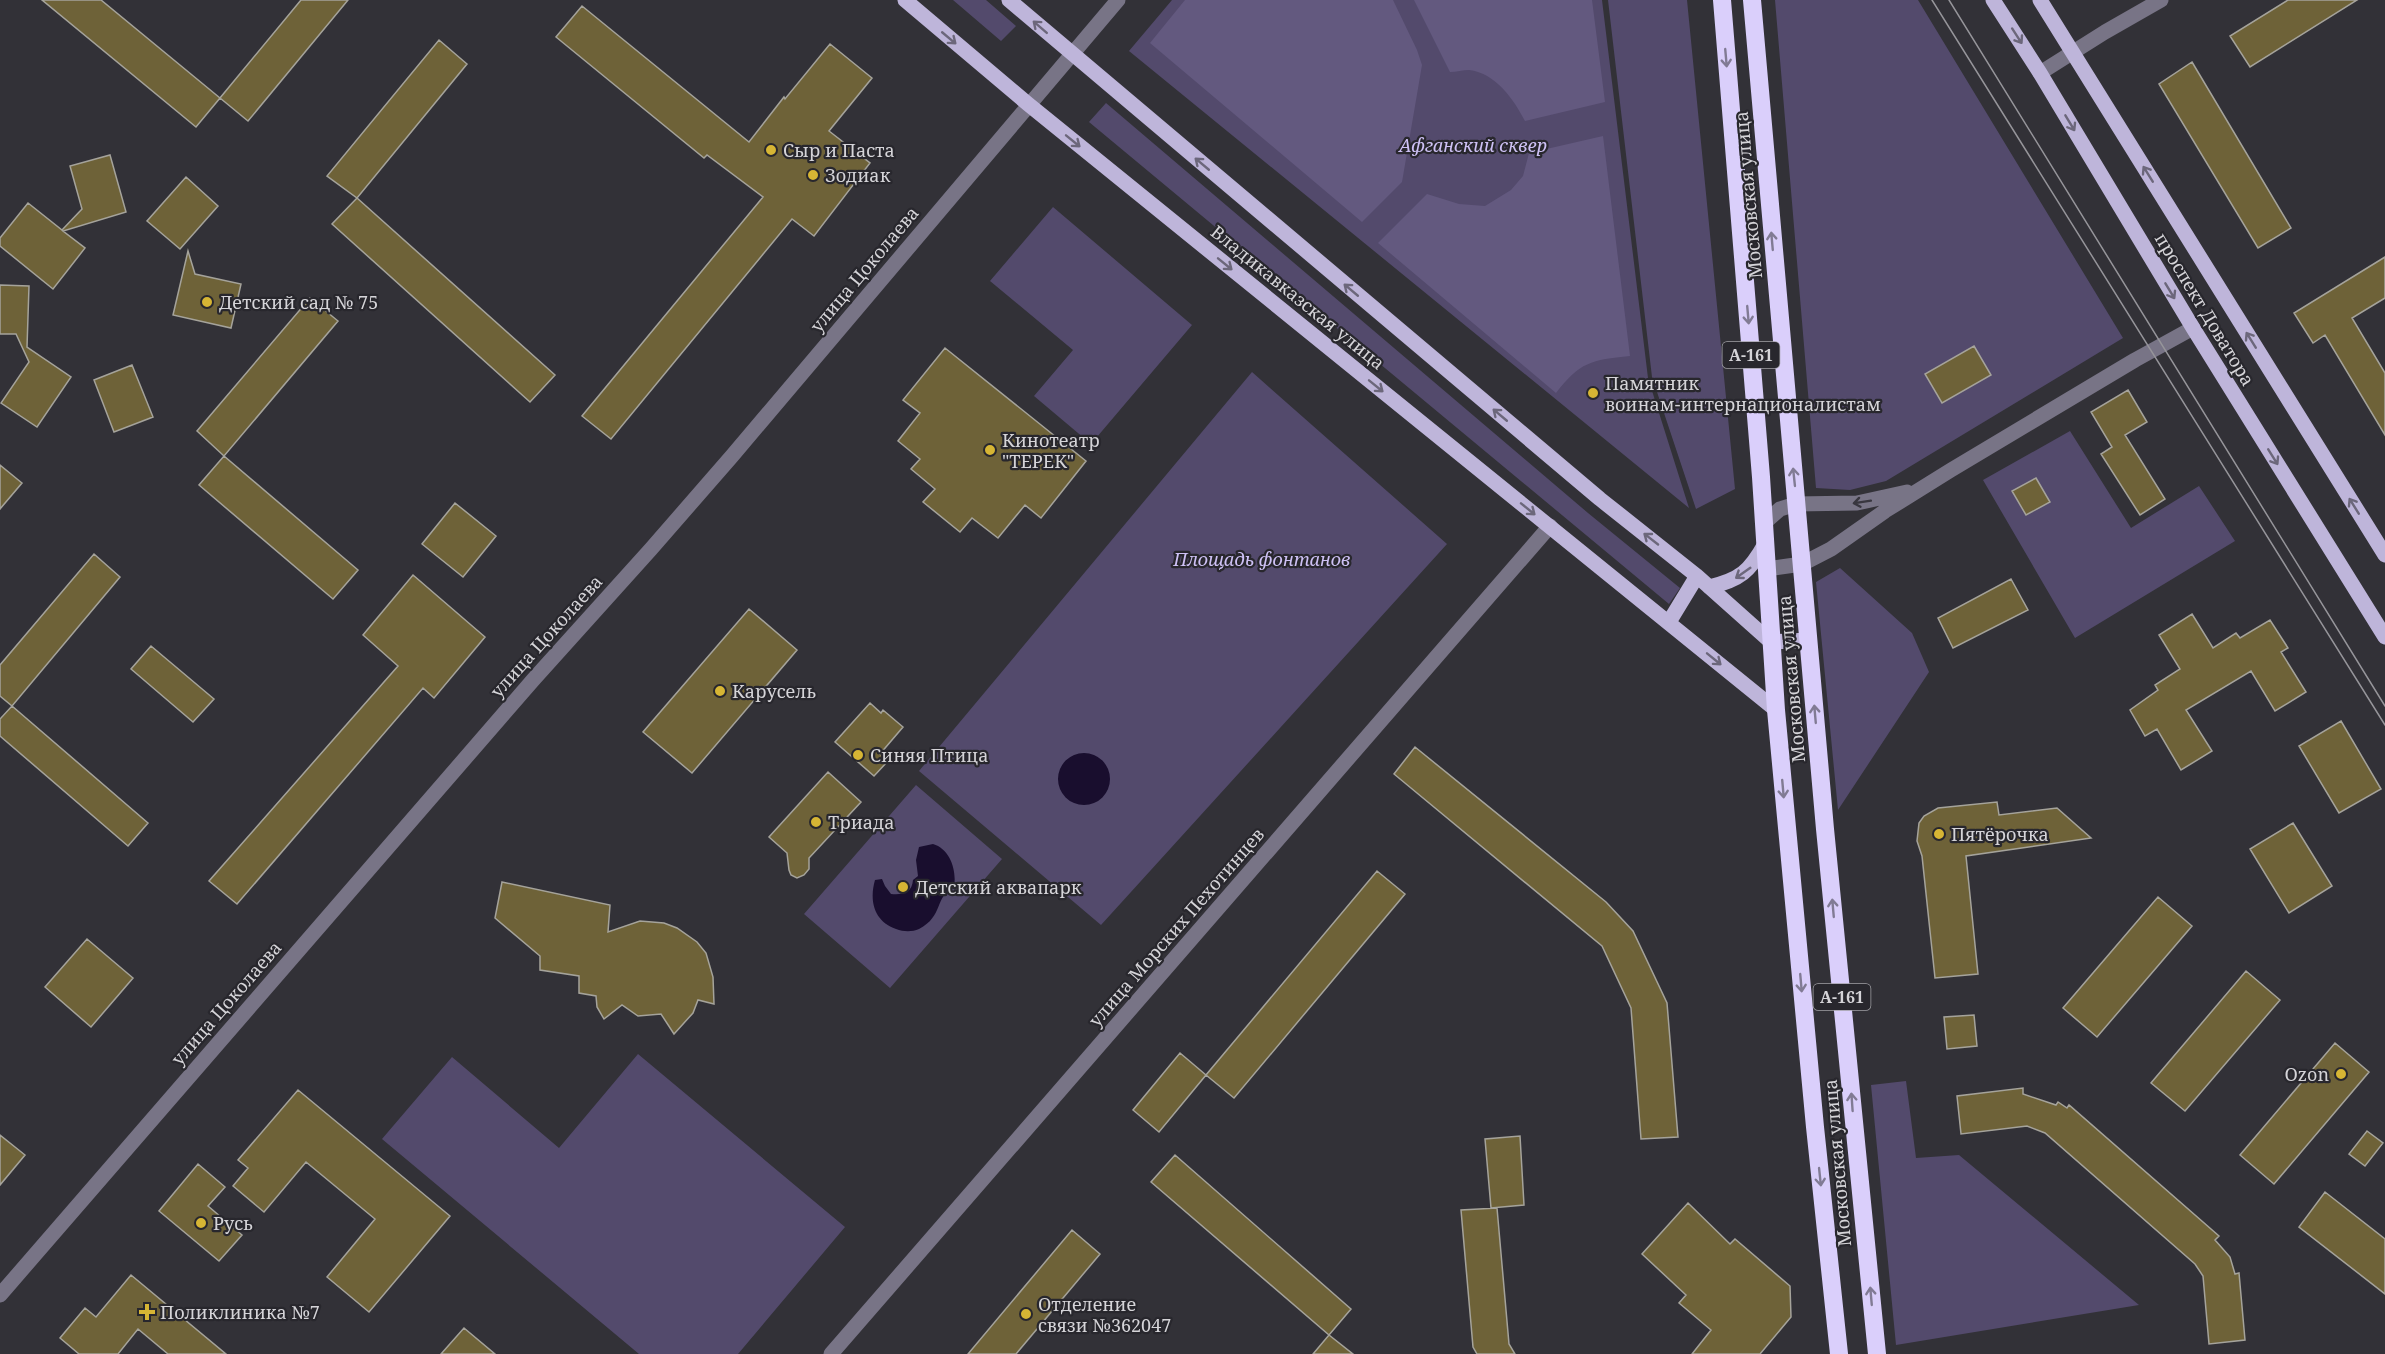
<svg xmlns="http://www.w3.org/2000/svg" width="2385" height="1354" font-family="'Noto Serif',serif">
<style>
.green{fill:#534a6c}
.forest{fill:#63597f}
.water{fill:#190e2e}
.building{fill:#6e6238;stroke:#a5a39b;stroke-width:1.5}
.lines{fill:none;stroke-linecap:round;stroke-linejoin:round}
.minor{stroke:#787486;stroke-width:15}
.major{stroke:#beb5da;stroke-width:15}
.highway{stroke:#dacffb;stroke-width:18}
.tram{stroke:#96959a;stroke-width:1.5}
.oneway{stroke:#6c677b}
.oneway2{stroke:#817b94}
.oneway3{stroke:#38363f}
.poi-dot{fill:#d6b534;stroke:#28272d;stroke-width:2}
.labels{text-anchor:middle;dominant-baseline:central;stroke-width:4.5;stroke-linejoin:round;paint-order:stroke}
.shield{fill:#28272d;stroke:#a1a0a5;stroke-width:1.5}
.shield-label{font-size:16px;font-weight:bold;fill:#d5d4d8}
.park-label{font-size:18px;font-style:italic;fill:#cec1f5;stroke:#28272d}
.poi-label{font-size:18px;fill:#d5d4d8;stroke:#28272d;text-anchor:start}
.street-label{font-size:18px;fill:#d5d4d8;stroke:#28272d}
</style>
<rect width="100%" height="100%" fill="#323137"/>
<!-- green -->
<path class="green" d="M953,0H986L1016,26L1001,41Z
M1172,0H1602L1648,378L1689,508L1129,51Z
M1608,0H1687L1735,489L1696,509L1652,377Z
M1775,0H1918L2123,338L1886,481L1850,490L1816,488Z
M1106,103L1588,513L1680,588L1669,604L1089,122Z
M1053,207L1192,325L1091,444L1034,396L1073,350L990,281Z
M1252,372L1447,544L1101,925L919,771Z
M2070,431L2131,528L2199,486L2235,541L2075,638L1983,480Z
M1840,568L1912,633L1929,672L1838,810L1816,582Z
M916,785L1002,859L890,988L804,914Z
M638,1054L845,1227L738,1354H639L382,1139L452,1057L559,1148Z
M1906,1081L1916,1158L1959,1155L2139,1305L1896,1345L1871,1085Z"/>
<!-- forest -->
<path class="forest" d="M1185,0H1393L1417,50L1422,65L1402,182L1362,222L1150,43Z
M1414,0H1592L1605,102L1525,121C1514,100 1496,73 1469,70C1463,70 1456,72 1450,72Z
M1603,136L1630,356C1591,360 1580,362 1556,393L1378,243L1427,194L1459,204L1485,206L1511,190L1523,176L1529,153Z"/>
<!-- water -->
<path class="water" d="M1058 779a26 26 0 1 1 52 0a26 26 0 1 1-52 0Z
M933,844C950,849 957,870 954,887C934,897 944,916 919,929C912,932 904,932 896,929C874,921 869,901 875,880L882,879L885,886L891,894C903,895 912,893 913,880L918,876L916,860L919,847Z"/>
<!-- building -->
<path class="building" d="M42,0H101L220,98L196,127Z
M301,0H348L248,121L220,98Z
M2288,0H2357L2250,67L2230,36Z
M582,6L749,142L784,97L785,99L830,44L872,78L829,131L870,163L814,236L792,219L611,439L582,416L763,197L707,155L704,158L556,37Z
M439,40L467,64L357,198L327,176Z
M2192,62L2291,228L2258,248L2159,84Z
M110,155L126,212L63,231L85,248L53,289L0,246V238L28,203L62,230L82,209L70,166Z
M186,177L218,206L180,249L147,221Z
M357,198L555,375L530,402L332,224Z
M188,251L195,274L241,284L231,328L173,315Z
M2385,257V298L2352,318L2385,373V435L2325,335L2313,343L2294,313Z
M0,285L29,286L27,347L71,377L37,427L1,403L29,362L16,334H0Z
M310,298L338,321L224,456L197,431Z
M1974,346L1991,375L1942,403L1925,374Z
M945,348L1086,461L1041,518L1025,505L998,538L972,518L960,532L923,502L935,489L911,469L920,459L898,441L920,413L903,400Z
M132,365L153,417L114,432L94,380Z
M2128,390L2147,422L2125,435L2165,499L2140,515L2101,454L2112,447L2091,412Z
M224,456L358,570L333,599L199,485Z
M0,465L22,483L0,509Z
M2036,478L2050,502L2026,515L2012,491Z
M455,503L496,536L463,577L422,544Z
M94,554L120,577L12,706L0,696V665Z
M413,575L485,637L434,698L423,688L237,904L209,881L398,666L363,635Z
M2011,579L2028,610L1953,648L1938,618Z
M749,609L797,650L692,773L643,732Z
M2192,614L2213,648L2236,633L2240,638L2270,620L2288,648L2281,652L2306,692L2275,711L2251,671L2186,710L2212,751L2181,770L2157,729L2145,736L2130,710L2158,690L2155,685L2180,669L2159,635Z
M151,646L214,699L193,722L131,669Z
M870,703L881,713L883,710L903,727L880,754L888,761L874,776L835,742Z
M12,706L148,823L128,846L0,736V719Z
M2341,721L2381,789L2339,813L2299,746Z
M1415,747L1606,902L1633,931L1667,1003L1678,1137L1641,1139L1631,1008L1602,946L1394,774Z
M828,772L861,802L809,858V869L804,875L797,878L791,875L789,870L787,853L769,837Z
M1997,802L1999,815L2057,808L2091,838L1966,856L1978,974L1935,978L1922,856L1917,841L1919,823L1924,816L1938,808Z
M2293,823L2332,886L2289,913L2250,849Z
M1377,871L1405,894L1234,1098L1206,1075Z
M502,882L610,905L608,932L640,921L664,923L677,928L697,942L706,953L713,977L714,1004L698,1000L693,1013L674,1034L661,1014L638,1016L622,1005L604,1019L597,1007L596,996L579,993V976L540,970V956L495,918Z
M2158,897L2192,926L2097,1037L2063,1008Z
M87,939L133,978L91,1027L45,987Z
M2246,971L2280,1000L2185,1111L2151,1083Z
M1974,1015L1977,1046L1947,1049L1944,1017Z
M2335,1043L2369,1072L2274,1184L2240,1155Z
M1180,1053L1206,1075L1159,1132L1133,1110Z
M2023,1088V1094L2056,1105L2058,1102L2067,1108L2069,1105L2219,1236L2215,1240L2230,1257L2235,1274L2239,1273L2245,1340L2209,1344L2203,1276L2195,1264L2045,1133L2027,1126L1961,1134L1957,1096Z
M298,1090L450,1216L369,1312L327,1277L375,1219L306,1162L264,1212L233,1186L248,1168L238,1160Z
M2367,1131L2383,1143L2365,1166L2349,1154Z
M0,1135L25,1155L0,1185Z
M1520,1136L1524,1205L1491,1208L1485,1139Z
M1175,1155L1351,1309L1329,1335L1151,1182Z
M198,1164L225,1187L208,1206L242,1235L219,1261L159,1211Z
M2325,1192L2385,1239V1294L2299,1227Z
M1688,1203L1730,1244L1735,1239L1790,1286L1791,1317L1760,1354H1692L1711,1330L1679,1303L1686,1295L1642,1254Z
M1497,1208L1509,1344L1515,1354H1477L1473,1347L1461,1210Z
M1072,1230L1100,1254L1016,1354H968Z
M131,1275L226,1354H168L138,1329L118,1354H79L60,1338L85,1308L96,1317Z
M464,1328L495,1354H441Z
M1329,1335L1353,1354H1313Z"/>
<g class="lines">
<!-- minor -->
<path class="minor" d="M2040,73L2105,32L2161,0
M1764,523L1780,509L1796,504L1857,503L1907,492
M1766,569L1802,564L1831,549L1885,511L1951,470L2135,360L2193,328
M0,1295L533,680L651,549L732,456L1118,0
M831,1354L1550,526"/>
<!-- major -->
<path class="major" d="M905,0L1028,104L1776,710
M1009,0L1600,499L1697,576L1771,642L1809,640
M1993,0L2040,73L2193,328L2385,637
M2040,0L2385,555
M1709,587C1740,580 1750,571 1765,544
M1669,622L1697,576"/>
<!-- highway -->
<path class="highway" d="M1722,0L1761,477L1776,710L1815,1127L1839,1354
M1752,0L1825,829L1877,1354"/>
<!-- tram -->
<path class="tram" d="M1932,0L2385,725
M1949,0L2385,706"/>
</g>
<!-- one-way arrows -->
<defs><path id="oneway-shaft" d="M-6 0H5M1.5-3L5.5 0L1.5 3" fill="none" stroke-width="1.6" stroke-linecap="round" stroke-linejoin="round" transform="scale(1.5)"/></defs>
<g class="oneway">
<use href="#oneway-shaft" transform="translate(1040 27) rotate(-139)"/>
<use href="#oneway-shaft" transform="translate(2017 36) rotate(57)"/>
<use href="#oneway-shaft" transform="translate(949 38) rotate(40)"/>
<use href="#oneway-shaft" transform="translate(2070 123) rotate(59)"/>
<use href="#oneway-shaft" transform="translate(1073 141) rotate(39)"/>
<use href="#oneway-shaft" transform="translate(1202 164) rotate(-140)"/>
<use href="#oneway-shaft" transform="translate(2148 174) rotate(-122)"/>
<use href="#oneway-shaft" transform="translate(1225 264) rotate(39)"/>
<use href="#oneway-shaft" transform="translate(1351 290) rotate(-140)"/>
<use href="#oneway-shaft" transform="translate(2170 291) rotate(59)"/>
<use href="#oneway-shaft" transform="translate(2251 340) rotate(-122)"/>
<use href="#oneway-shaft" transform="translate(1376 386) rotate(39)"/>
<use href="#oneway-shaft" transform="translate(1500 415) rotate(-140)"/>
<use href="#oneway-shaft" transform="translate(2273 457) rotate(58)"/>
<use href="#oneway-shaft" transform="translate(2354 506) rotate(-122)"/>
<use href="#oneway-shaft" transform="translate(1528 509) rotate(39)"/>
<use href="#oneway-shaft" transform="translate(1651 539) rotate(-142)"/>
<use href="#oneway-shaft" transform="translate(1743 573) rotate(145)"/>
<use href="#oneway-shaft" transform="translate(1714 659) rotate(39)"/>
</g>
<g class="oneway2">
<use href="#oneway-shaft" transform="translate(1726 58) rotate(85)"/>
<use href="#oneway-shaft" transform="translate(1772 241) rotate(-95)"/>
<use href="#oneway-shaft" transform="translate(1748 315) rotate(85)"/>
<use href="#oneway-shaft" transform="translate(1794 477) rotate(-96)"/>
<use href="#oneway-shaft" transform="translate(1815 714) rotate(-95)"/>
<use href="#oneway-shaft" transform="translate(1783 789) rotate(85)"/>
<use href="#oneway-shaft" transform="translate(1833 908) rotate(-95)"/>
<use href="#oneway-shaft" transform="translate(1801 983) rotate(85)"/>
<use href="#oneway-shaft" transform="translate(1852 1102) rotate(-94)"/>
<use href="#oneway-shaft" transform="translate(1820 1177) rotate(84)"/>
<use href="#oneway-shaft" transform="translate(1871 1296) rotate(-95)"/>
</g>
<use class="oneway3" href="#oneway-shaft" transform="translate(1862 502) rotate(171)"/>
<!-- markers -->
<g class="poi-dot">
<circle cx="771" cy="150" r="6"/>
<circle cx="813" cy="175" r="6"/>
<circle cx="207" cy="302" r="6"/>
<circle cx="1593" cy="393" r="6"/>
<circle cx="990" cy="450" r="6"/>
<circle cx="720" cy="691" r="6"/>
<circle cx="858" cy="755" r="6"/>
<circle cx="816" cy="822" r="6"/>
<circle cx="1939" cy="834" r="6"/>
<circle cx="903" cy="887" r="6"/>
<circle cx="2341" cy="1074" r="6"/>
<circle cx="201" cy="1223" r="6"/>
<path d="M144 1303h6v6h6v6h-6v6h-6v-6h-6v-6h6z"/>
<circle cx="1026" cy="1314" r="6"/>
</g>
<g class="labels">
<!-- shield labels -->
<g class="shield">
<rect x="1722.5" y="342" width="57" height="26" rx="4.5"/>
<rect x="1813.5" y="984" width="57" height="26" rx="4.5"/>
</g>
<g class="shield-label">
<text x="1751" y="355">А-161</text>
<text x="1842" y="997">А-161</text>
</g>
<!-- park labels -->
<g class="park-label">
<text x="1473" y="145">Афганский сквер</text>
<text x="1262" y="559">Площадь фонтанов</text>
</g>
<!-- poi labels -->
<g class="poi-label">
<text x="783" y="150">Сыр и Паста</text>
<text x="825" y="175">Зодиак</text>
<text x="219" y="302">Детский сад № 75</text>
<text x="1605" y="383">Памятник<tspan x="1605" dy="21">воинам-интернационалистам</tspan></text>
<text x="1002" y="440">Кинотеатр<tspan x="1002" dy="21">"ТЕРЕК"</tspan></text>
<text x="732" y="691">Карусель</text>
<text x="870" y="755">Синяя Птица</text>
<text x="828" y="822">Триада</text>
<text x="1951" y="834">Пятёрочка</text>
<text x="915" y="887">Детский аквапарк</text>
<text x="2329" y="1074" text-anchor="end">Ozon</text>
<text x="213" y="1223">Русь</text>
<text x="1038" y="1304">Отделение<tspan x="1038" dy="21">связи №362047</tspan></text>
<text x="160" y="1312">Поликлиника №7</text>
</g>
<!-- street labels -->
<g class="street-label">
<text transform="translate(1748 195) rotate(-95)">Московская улица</text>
<text transform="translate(864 269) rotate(-50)">улица Цоколаева</text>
<text transform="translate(1298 297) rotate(39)">Владикавказская улица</text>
<text transform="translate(2205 309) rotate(59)">проспект Доватора</text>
<text transform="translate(546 636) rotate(-48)">улица Цоколаева</text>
<text transform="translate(1791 679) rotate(-95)">Московская улица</text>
<text transform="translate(1176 927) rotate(-49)">улица Морских Пехотинцев</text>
<text transform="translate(226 1003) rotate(-49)">улица Цоколаева</text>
<text transform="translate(1837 1163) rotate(-95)">Московская улица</text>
</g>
</g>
</svg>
